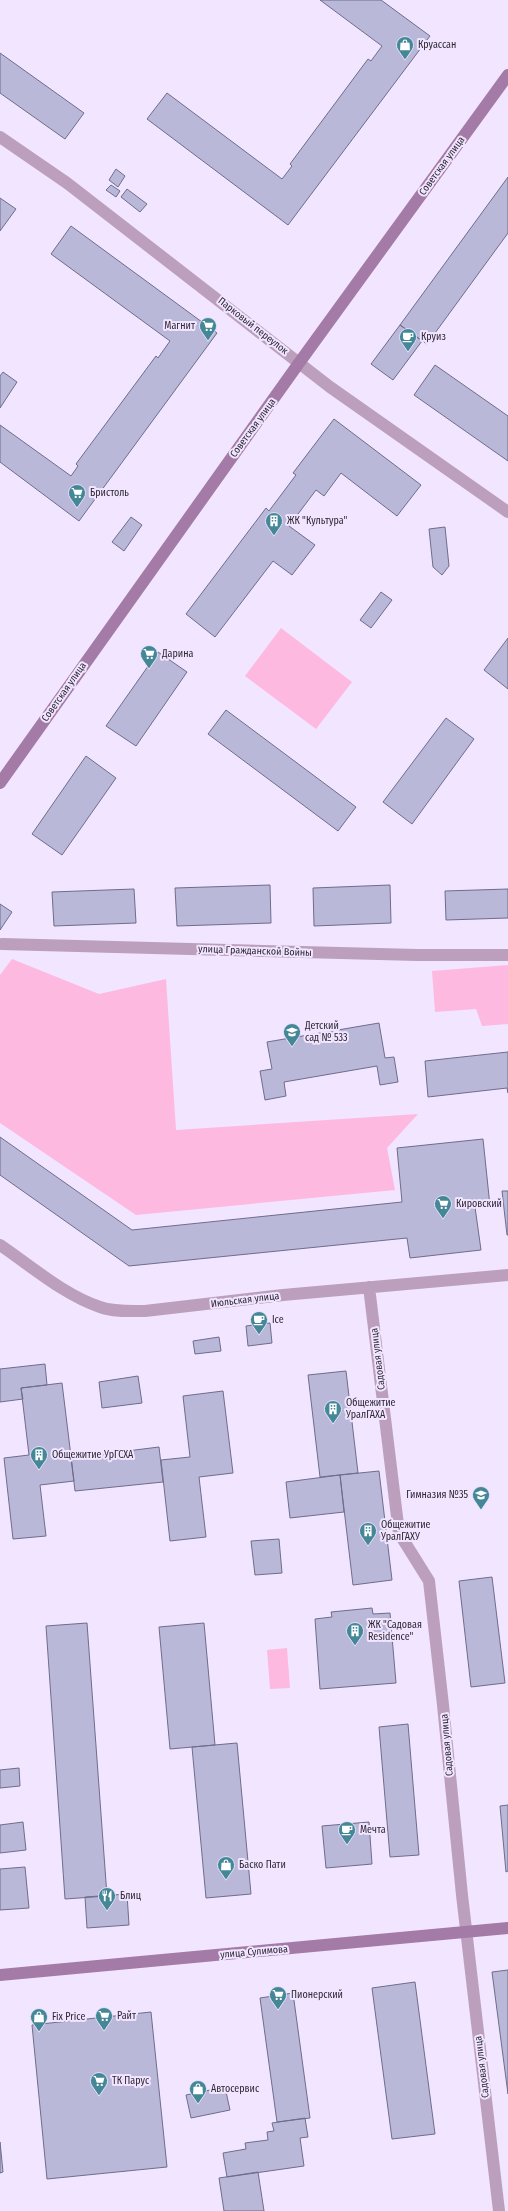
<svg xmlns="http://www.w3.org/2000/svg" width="508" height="2211" font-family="'Fira Sans Condensed',sans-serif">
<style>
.green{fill:#feb9e1}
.building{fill:#bab8d9;stroke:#6f6d8b}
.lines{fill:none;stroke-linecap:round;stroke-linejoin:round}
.street{stroke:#bc9fbd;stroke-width:12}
.secondary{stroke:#a47aa6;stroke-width:12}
.labels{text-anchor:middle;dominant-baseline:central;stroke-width:4;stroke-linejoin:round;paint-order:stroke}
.poi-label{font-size:10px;fill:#2d2733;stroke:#f1e5ff;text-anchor:start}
.street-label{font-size:10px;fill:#2d2733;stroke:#f1e5ff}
</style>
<rect width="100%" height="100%" fill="#f1e5ff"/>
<!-- green -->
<path class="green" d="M281,628L352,682L316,729L245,676Z
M12,959L99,994L166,979L176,1130L418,1114L387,1148L395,1190L136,1215L0,1123V975Z
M508,965V1024L482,1026L476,1009L435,1012L432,971Z
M287,1648L290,1688L270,1689L267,1650Z"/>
<!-- building -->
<path class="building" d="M320,0H381L430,36L288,225L147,119L167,93L282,179L292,166L290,164L368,59L371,61L382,46Z
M0,53L84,113L65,139L0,93Z
M116,169L125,176L118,187L109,180Z
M508,177V233L427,344L400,325Z
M111,185L120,191L116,197L106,190Z
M127,189L147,204L140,212L121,197Z
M0,198L16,209L0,231Z
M71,226L217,333L79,521L0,462V425L71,476L78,466L76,464L156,356L158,358L170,341L51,254Z
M400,325L422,341L393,380L371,364Z
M435,365L508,416V461L414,395Z
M3,372L17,382L0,408V376Z
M334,419L421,485L397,516L341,473L324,496L316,490L289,526L315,545L292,575L273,561L215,637L186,614L266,508L269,511L296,475L293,473Z
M131,517L142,525L124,551L112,542Z
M445,527L449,566L442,575L433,567L429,529Z
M381,592L392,600L371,628L360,620Z
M508,638V689L484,670Z
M158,652L187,672L136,746L106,726Z
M226,710L356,807L338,831L208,734Z
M446,718L474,739L412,824L383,802Z
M86,756L116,778L62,855L32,834Z
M270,885L271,923L177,926L175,888Z
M390,885L391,923L314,926L313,888Z
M134,889L136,923L54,926L52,892Z
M508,889V918L446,920L445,891Z
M0,904L12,912L0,930Z
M379,1023L385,1058L394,1057L398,1082L380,1085L377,1066L284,1082L286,1096L265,1100L260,1071L272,1069L267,1042Z
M508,1052V1093L507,1088L428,1097L425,1061Z
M0,1137L132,1230L402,1202L397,1148L483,1139L490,1206L475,1207L481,1250L410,1258L407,1238L129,1266L0,1175Z
M502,1191H508V1235H507Z
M270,1323L272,1343L248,1346L246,1326Z
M219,1337L221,1351L195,1354L193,1341Z
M45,1364L47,1385L21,1388L23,1399L0,1402V1369Z
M346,1371L358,1473L320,1477L308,1375Z
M138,1376L142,1403L102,1408L99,1382Z
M62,1383L74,1481L40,1485L46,1536L13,1539L4,1458L29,1455L21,1388Z
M223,1391L233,1473L199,1477L206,1537L170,1541L161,1460L190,1457L183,1396Z
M159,1447L163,1482L75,1491L71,1458Z
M379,1471L392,1580L353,1585L340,1475Z
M340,1475L344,1512L290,1518L286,1482Z
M279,1539L282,1573L255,1575L251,1541Z
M492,1577L505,1683L471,1687L459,1581Z
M372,1608L373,1614L390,1613L396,1683L320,1689L315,1619L332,1617L331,1612Z
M87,1623L107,1896L65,1899L46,1626Z
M204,1623L215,1745L170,1749L159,1627Z
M408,1724L419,1855L390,1857L379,1727Z
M237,1743L251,1894L206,1898L192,1747Z
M19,1768L20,1786L0,1788V1770Z
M508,1805V1871L506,1872L500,1806Z
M23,1822L26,1850L0,1853V1825Z
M369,1822L372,1864L326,1868L322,1826Z
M25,1867L29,1908L0,1910V1869Z
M127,1894L129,1925L87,1928L85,1897Z
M508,1970V2094L492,1972Z
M415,1982L435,2134L392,2139L372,1988Z
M293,1993L310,2118L277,2122L260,1998Z
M151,2012L167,2167L47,2179L32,2025Z
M225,2087L230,2110L191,2118L186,2095Z
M305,2118L308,2137L300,2138L304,2166L227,2177L223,2153L246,2149L245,2143L268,2140L267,2132L274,2131L272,2123Z
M0,2142L3,2172L0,2173Z
M258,2172L264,2211H224L219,2178Z"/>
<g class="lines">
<!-- street -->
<path class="street" d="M0,137L67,183L330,387L508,512
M2,944L417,955H508
M0,1245C31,1266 64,1295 100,1307C114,1312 130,1311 145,1311L283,1295L508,1275
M369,1287L399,1533L429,1581L443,1705L462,1895L499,2211"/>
<!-- secondary -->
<path class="secondary" d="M0,783L299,363L508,75
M0,1975L508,1928"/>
</g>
<!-- icons -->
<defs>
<symbol id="shop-pin" viewBox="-11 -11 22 30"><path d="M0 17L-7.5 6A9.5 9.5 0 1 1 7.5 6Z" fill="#448796" stroke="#f1e5ff"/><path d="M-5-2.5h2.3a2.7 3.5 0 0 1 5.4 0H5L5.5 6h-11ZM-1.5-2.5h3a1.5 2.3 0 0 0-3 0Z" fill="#fff"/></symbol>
<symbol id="supermarket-pin" viewBox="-11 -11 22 30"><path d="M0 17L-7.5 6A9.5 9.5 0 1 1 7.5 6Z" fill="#448796" stroke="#f1e5ff"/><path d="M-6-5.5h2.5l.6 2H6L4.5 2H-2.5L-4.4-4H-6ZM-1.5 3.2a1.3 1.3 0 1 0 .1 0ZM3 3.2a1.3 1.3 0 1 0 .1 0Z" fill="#fff"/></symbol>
<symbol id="cafe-pin" viewBox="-11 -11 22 30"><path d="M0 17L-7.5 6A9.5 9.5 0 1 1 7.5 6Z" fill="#448796" stroke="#f1e5ff"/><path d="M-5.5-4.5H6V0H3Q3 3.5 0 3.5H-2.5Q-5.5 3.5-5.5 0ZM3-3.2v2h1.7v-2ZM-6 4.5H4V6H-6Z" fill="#fff"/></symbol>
<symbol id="building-pin" viewBox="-11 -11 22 30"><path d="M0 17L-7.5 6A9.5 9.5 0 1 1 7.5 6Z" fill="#448796" stroke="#f1e5ff"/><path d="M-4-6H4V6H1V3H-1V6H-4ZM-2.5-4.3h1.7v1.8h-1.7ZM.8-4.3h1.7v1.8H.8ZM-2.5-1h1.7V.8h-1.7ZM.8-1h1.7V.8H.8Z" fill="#fff"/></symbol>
<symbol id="school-pin" viewBox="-11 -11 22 30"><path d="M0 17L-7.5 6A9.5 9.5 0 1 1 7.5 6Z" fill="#448796" stroke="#f1e5ff"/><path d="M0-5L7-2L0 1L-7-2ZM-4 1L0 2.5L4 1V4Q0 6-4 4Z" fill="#fff"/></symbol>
<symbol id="restaurant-pin" viewBox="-11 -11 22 30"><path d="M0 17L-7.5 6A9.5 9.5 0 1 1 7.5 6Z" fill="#448796" stroke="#f1e5ff"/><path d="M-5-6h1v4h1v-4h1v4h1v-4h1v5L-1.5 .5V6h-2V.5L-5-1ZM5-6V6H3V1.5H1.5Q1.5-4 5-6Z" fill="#fff"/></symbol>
</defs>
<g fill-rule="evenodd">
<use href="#shop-pin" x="395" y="35" width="20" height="27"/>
<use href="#supermarket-pin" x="198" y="316" width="20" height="27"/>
<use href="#cafe-pin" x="398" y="327" width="20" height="27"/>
<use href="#supermarket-pin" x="67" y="483" width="20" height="27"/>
<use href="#building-pin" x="264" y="511" width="20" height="27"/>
<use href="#supermarket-pin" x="139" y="644" width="20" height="27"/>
<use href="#school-pin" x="282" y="1022" width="20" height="27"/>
<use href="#supermarket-pin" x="433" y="1194" width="20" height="27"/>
<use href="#cafe-pin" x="249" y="1310" width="20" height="27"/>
<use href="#building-pin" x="323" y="1399" width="20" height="27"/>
<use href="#building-pin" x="29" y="1445" width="20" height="27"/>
<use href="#school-pin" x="471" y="1485" width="20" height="27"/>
<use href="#building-pin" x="358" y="1521" width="20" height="27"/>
<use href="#building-pin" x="345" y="1621" width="20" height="27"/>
<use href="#cafe-pin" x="337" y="1820" width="20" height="27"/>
<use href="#shop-pin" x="216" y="1855" width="20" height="27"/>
<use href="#restaurant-pin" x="97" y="1886" width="20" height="27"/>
<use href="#supermarket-pin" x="268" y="1985" width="20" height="27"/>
<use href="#supermarket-pin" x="94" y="2006" width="20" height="27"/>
<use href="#shop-pin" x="29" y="2007" width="20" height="27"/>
<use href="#supermarket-pin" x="89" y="2071" width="20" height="27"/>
<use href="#shop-pin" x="188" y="2079" width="20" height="27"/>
</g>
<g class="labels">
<!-- poi labels -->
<g class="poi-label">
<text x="418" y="45">Круассан</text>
<text x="195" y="326" text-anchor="end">Магнит</text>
<text x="421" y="337">Круиз</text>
<text x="90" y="493">Бристоль</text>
<text x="287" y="521">ЖК "Культура"</text>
<text x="162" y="654">Дарина</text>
<text x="305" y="1026">Детский<tspan x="305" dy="12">сад № 533</tspan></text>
<text x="456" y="1204">Кировский</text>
<text x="272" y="1320">Ice</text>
<text x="346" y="1403">Общежитие<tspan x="346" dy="12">УралГАХА</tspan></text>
<text x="52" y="1455">Общежитие УрГСХА</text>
<text x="468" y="1495" text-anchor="end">Гимназия №35</text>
<text x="381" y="1525">Общежитие<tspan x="381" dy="12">УралГАХУ</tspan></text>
<text x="368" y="1625">ЖК "Садовая<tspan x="368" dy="12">Residence"</tspan></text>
<text x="360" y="1830">Мечта</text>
<text x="239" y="1865">Баско Пати</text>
<text x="120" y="1896">Блиц</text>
<text x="291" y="1995">Пионерский</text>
<text x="117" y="2016">Райт</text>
<text x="52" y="2017">Fix Price</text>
<text x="112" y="2081">ТК Парус</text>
<text x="211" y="2089">Автосервис</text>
</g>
<!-- street labels -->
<g class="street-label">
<text transform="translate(442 166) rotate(-54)">Советская улица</text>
<text transform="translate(253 326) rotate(38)">Парковый переулок</text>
<text transform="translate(253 428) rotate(-54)">Советская улица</text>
<text transform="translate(64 692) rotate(-55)">Советская улица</text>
<text transform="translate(255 951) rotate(2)">улица Гражданской Войны</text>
<text transform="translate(245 1300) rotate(-7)">Июльская улица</text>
<text transform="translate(378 1359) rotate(-97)">Садовая улица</text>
<text transform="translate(447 1745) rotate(-95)">Садовая улица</text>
<text transform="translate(254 1952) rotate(-5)">улица Сулимова</text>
<text transform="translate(482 2067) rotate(-97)">Садовая улица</text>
</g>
</g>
</svg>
